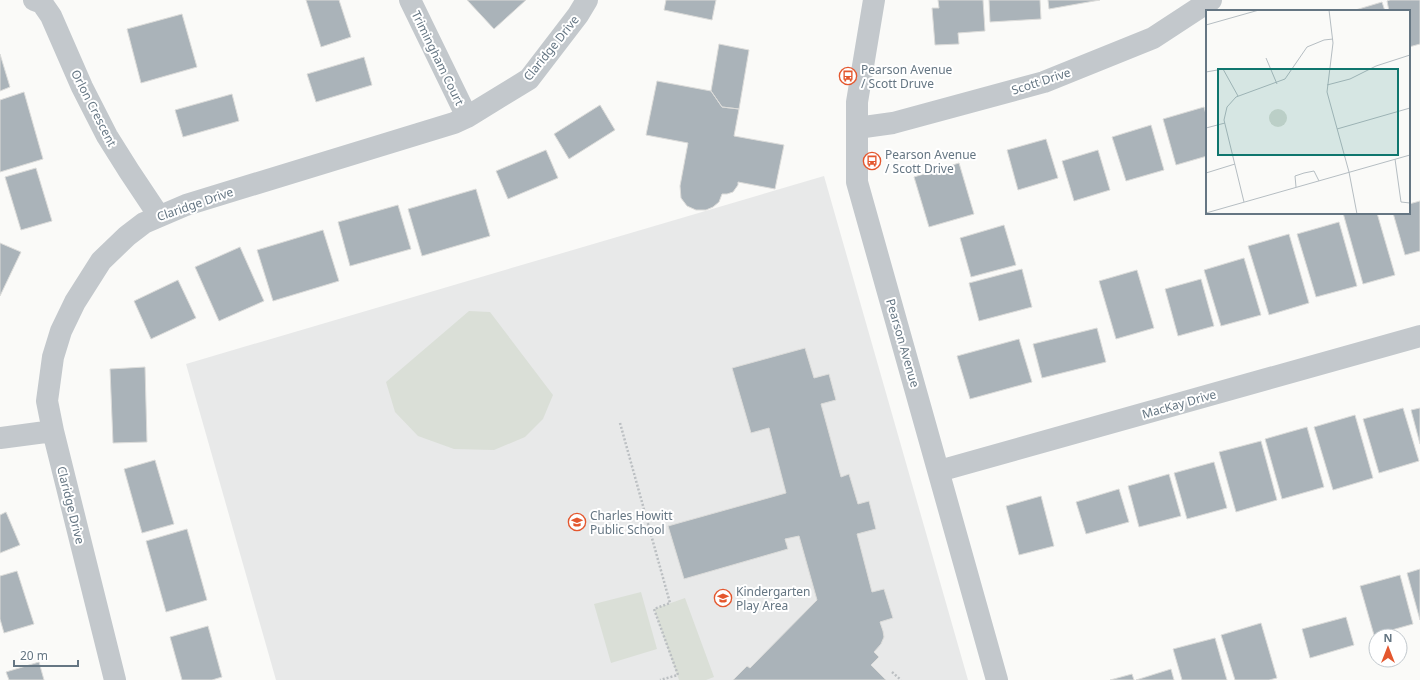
<svg xmlns="http://www.w3.org/2000/svg" width="1420" height="680" font-family="'Noto Sans',sans-serif">
<style>
.built{fill:#e8e9e9}
.green{fill:#dadfd7}
.building{fill:#aab3b9;stroke:#dcdcda}
.lines{fill:none;stroke-linecap:round;stroke-linejoin:round}
.path{stroke:#bbbfc2;stroke-width:2.5;stroke-dasharray:2 2;stroke-linecap:butt}
.minor{stroke:#c3c8cc;stroke-width:22}
.labels{text-anchor:middle;dominant-baseline:central;stroke-width:4;stroke-linejoin:round;paint-order:stroke}
.street-label{font-size:12px;fill:#657683;stroke:#fff}
.poi-label{font-size:12px;fill:#657683;stroke:#fff;text-anchor:start}
.inset-road{fill:none;stroke:#b5bdc2;stroke-width:1}
.view{fill:#0f766e;fill-opacity:0.15;stroke:#0f766e;stroke-width:2}
.inset-edge{fill:none;stroke:#657683;stroke-width:2}
</style>
<rect width="100%" height="100%" fill="#fafaf8"/>
<!-- built -->
<path class="built" d="M824,176L968,680H276L186,364Z"/>
<!-- green -->
<path class="green" d="M469,311L490,312L553,395L543,419L525,437L494,450L454,449L418,436L395,412L386,382Z
M641,592L657,649L611,663L594,604Z
M685,598L714,677L706,680H679L654,609Z"/>
<!-- building -->
<path class="building" d="M306,0H339L351,37L321,47Z
M467,0H526L494,29Z
M666,0H716L712,20L664,10Z
M938,0H983L985,31L958,33L959,44L935,45L932,8H939Z
M989,0H1040L1041,19L990,22Z
M1048,0H1100L1049,9Z
M1390,0H1420V44L1409,47V11H1389L1387,1Z
M1382,2L1385,11H1352Z
M182,14L197,67L141,83L127,29Z
M719,44L749,50L739,109L722,107L711,91Z
M0,54L10,87L0,91Z
M364,57L372,85L316,102L307,74Z
M657,81L711,91L722,107L739,109L734,136L784,145L775,189L738,182V185L733,192L727,194H722L719,202L713,207L706,210H696L687,206L681,198L680,186L688,143L646,135Z
M24,92L43,159L0,172V100Z
M232,94L239,121L183,137L175,110Z
M600,105L615,130L569,159L554,134Z
M1204,107L1207,118V156L1176,165L1163,119Z
M1151,125L1164,170L1126,181L1112,137Z
M1046,139L1058,178L1018,190L1007,150Z
M546,150L558,178L508,199L496,171Z
M1098,150L1110,190L1074,201L1062,161Z
M959,163L974,214L929,227L914,177Z
M36,168L52,221L21,230L5,177Z
M476,189L490,236L422,256L408,209Z
M1420,201V251L1405,255L1393,213H1409V204Z
M398,205L411,249L350,266L338,222Z
M1343,213H1377L1395,275L1363,284Z
M1339,222L1357,286L1316,297L1297,234Z
M1004,225L1016,265L971,277L960,238Z
M323,230L339,281L273,301L257,250Z
M1289,234L1309,303L1269,315L1248,246Z
M0,243L21,252L0,296Z
M240,247L264,301L219,321L195,267Z
M1244,258L1261,315L1221,326L1204,270Z
M1022,269L1032,307L979,321L969,283Z
M1137,270L1154,328L1116,339L1099,281Z
M1201,279L1214,326L1178,336L1165,289Z
M178,280L196,318L151,339L134,301Z
M1097,328L1106,362L1042,378L1033,344Z
M1019,339L1032,382L970,399L957,356Z
M805,348L814,378L829,374L836,400L821,404L841,477L849,474L858,504L869,501L876,529L857,534L872,592L884,589L893,618L880,622L883,631L884,637L881,644L874,652L879,657L871,665L886,680H733L747,666L750,668L817,600L799,536L785,539L788,549L684,579L668,526L786,493L769,428L751,433L732,368Z
M145,367L147,442L113,443L110,369Z
M1403,408L1419,461L1379,473L1363,419Z
M1420,408V444L1411,410Z
M1355,415L1373,478L1333,490L1314,427Z
M1307,427L1324,487L1282,499L1265,439Z
M1261,441L1277,500L1236,512L1219,452Z
M155,460L174,524L142,533L124,469Z
M1214,462L1227,508L1187,519L1174,473Z
M1169,474L1181,516L1139,527L1128,486Z
M1119,489L1129,522L1086,534L1076,502Z
M1041,496L1054,546L1019,555L1006,506Z
M6,512L20,545L0,553V515Z
M187,529L207,600L166,612L146,541Z
M1420,569V620L1407,573Z
M17,571L34,624L4,633L0,619V576Z
M1400,575L1413,624L1374,635L1360,586Z
M1346,617L1354,645L1310,658L1302,629Z
M1261,623L1277,678L1269,680H1235L1221,635Z
M208,626L222,677L212,680H182L170,637Z
M1215,638L1227,680H1182L1173,649Z
M39,662L44,680H9L6,672Z
M1171,669L1174,680H1136Z
M1132,674L1134,680H1110Z"/>
<g class="lines">
<!-- path -->
<path class="path" d="M620,423L670,603L654,609L678,675L660,680
M892,672L901,680"/>
<!-- minor -->
<path class="minor" d="M34,0L42,3L51,16L82,87L107,136L129,171L159,216
M410,0L467,117
M874,0L857,102V182L997,680
M857,128L893,123L1044,82L1153,38L1211,0
M0,438L53,431
M939,471L1420,336
M115,680L53,431L47,401L53,357L61,331L75,302L101,261L127,236L144,223L186,205L454,123L467,117L529,79L578,15L587,0"/>
</g>
<!-- icons -->
<defs>
<symbol id="bus-ring" viewBox="-11 -11 22 22"><circle r="9.5" fill="#fff" stroke="#e4572e" stroke-width="1.5"/><path d="M-5-6H5V4H4V6H2V4H-2V6H-4V4H-5ZM-3.5-4V0h7V-4ZM-3.5 1.2v1.5H-2V1.2ZM2 1.2v1.5H3.5V1.2Z" fill="#e4572e"/></symbol>
<symbol id="school-ring" viewBox="-11 -11 22 22"><circle r="9.5" fill="#fff" stroke="#e4572e" stroke-width="1.5"/><path d="M0-5L7-2L0 1L-7-2ZM-4 1L0 2.5L4 1V4Q0 6-4 4Z" fill="#e4572e"/></symbol>
</defs>
<g fill-rule="evenodd">
<use href="#bus-ring" x="838" y="66" width="20" height="20"/>
<use href="#bus-ring" x="862" y="151" width="20" height="20"/>
<use href="#school-ring" x="567" y="512" width="20" height="20"/>
<use href="#school-ring" x="713" y="588" width="20" height="20"/>
</g>
<g class="labels">
<!-- street labels -->
<g class="street-label">
<text transform="translate(551 48) rotate(-51)">Claridge Drive</text>
<text transform="translate(438 58) rotate(64)">Trimingham Court</text>
<text transform="translate(1041 81) rotate(-18)">Scott Drive</text>
<text transform="translate(94 108) rotate(63)">Orlon Crescent</text>
<text transform="translate(195 204) rotate(-19)">Claridge Drive</text>
<text transform="translate(903 343) rotate(74)">Pearson Avenue</text>
<text transform="translate(1179 404) rotate(-16)">MacKay Drive</text>
<text transform="translate(71 505) rotate(76)">Claridge Drive</text>
</g>
<!-- poi labels -->
<g class="poi-label">
<text x="861" y="69">Pearson Avenue<tspan x="861" dy="14">/ Scott Druve</tspan></text>
<text x="885" y="154">Pearson Avenue<tspan x="885" dy="14">/ Scott Drive</tspan></text>
<text x="590" y="515">Charles Howitt<tspan x="590" dy="14">Public School</tspan></text>
<text x="736" y="591">Kindergarten<tspan x="736" dy="14">Play Area</tspan></text>
</g>
</g>
<!-- overview -->
<g transform="translate(1206 10)">
<rect width="204" height="204" fill="#fafaf8"/>
<path d="M63 108a9 9 0 1 1 18 0a9 9 0 1 1-18 0Z" fill="#dadfd7"/>
<path class="inset-road" d="M123,0L127,33L121,82L143,162L151,204M0,15L53,0M60,48L71,74M0,62L17,59L32,86M121,75L144,69L170,56L204,45M0,118L19,113M131,119L204,98M189,149L195,192L204,193M0,163L29,154M90,177L89,166L98,163L108,161L113,171M38,192L18,110L21,97L30,87L79,69L101,37L118,30L127,29M0,203L204,145"/>
<path class="view" d="M12,59H192V145H12Z"/>
<rect width="204" height="204" class="inset-edge"/>
</g>
<!-- north arrow -->
<g transform="translate(1388 648)"><circle r="19" fill="#ffffff" stroke="#c1c8cd"/>
<path d="M0-3L7 15L0 10L-7 15Z" fill="#e4572e"/>
<text y="-6" font-size="11" font-weight="bold" text-anchor="middle" fill="#657683">N</text>
</g>
<!-- scale -->
<path d="M14 660v6h64v-6" fill="none" stroke="#657683" stroke-width="2"/>
<text x="20" y="660" font-size="12" fill="#657683" stroke="#ffffff" stroke-width="3" paint-order="stroke">20 m</text>
</svg>
